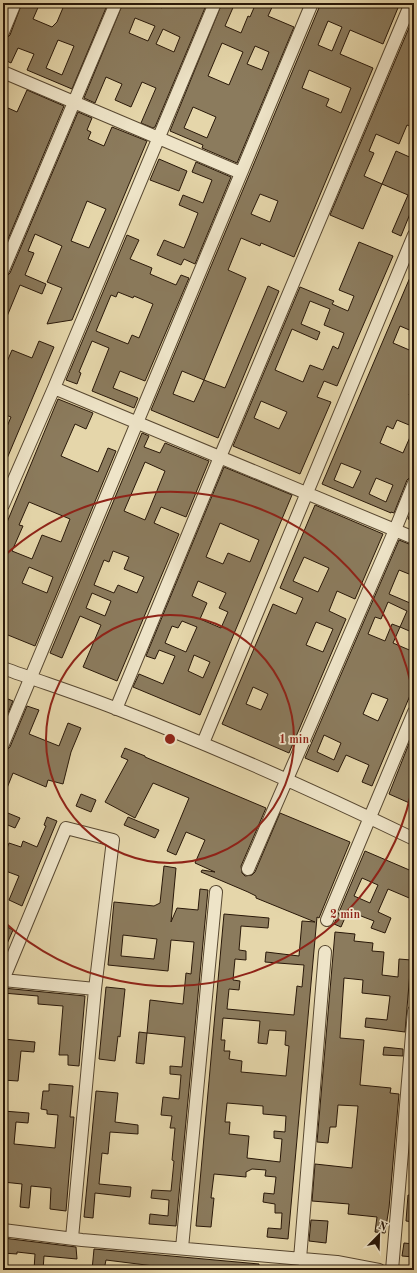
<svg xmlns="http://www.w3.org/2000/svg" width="417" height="1273" font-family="'Old Standard TT',serif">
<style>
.building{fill:#8b7b5d;stroke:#291809;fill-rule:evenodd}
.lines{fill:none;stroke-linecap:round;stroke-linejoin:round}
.minor-casing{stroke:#584831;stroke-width:14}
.minor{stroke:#eee4c8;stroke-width:12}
.ring{fill:none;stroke:#8f2418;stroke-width:2}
.centre{fill:#8f2418;stroke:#eee4c8;stroke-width:2}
.ring-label{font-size:12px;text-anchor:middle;font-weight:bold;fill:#8f2418;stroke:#eee4c8;stroke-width:3.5;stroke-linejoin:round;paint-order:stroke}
</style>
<rect width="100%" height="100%" fill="#e5d6aa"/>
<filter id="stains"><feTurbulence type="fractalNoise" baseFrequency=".005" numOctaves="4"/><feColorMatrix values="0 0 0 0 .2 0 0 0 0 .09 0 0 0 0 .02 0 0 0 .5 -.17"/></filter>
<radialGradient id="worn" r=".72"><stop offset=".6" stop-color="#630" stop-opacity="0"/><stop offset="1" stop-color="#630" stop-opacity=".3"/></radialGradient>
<!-- building -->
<path class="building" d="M22,3H40L33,19L52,27L57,22L65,3H80L88,7L90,3H108L72,89L27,70L34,54L18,48L11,63L3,59V39L7,38L10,35ZM58,40L74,46L62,75L46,68Z
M123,3H151L162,8L164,3H186L195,7L196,3H207L155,127L153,128L141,123L156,88L142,82L131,107L115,100L122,84L106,77L95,103L84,98ZM135,18L155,26L148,41L129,33ZM163,29L180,37L174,52L156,44Z
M222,3H235L225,26L241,33L248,16L250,17L256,3H274L268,16L294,27L237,163L202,148L203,145L170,131ZM222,43L243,52L229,85L208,76ZM255,46L269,52L262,70L247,64ZM193,107L216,117L207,138L184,128Z
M321,3H400L383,44L350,30L340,54L373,68L294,257L261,243L260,246L241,238L228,270L246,278L204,380L225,388L268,286L279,291L218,438L151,410ZM328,21L342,27L332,51L318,45ZM309,70L351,88L341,113L326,106L329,99L302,88ZM260,194L278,201L270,222L251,214ZM182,371L204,380L194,402L173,394Z
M414,16V128L407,125L399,144L376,134L369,151L374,153L364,176L382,184L363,229L330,215Z
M27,90L64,106L3,251V115L5,116L8,108L17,112Z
M78,112L92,118L87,130L91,132L88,139L104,146L112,127L147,141L72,320L47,324L62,288L47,282L62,246L35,234L28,251L34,253L25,275L46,284L42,294L20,285L3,326V288L6,280H3V277L7,276L10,273ZM87,201L106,209L89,248L71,241Z
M396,151L414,159V204L401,236L392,232L408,195L382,184Z
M159,159L187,171L179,191L150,180Z
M196,162L231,177L195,264L184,259L181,265L157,255L164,240L184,248L189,236L198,213L179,205L183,195L203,203L212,180L192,172Z
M127,235L139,240L130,259L152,268L150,274L176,285L181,275L189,278L145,381L120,371L113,388L138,398L134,408L92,391L109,348L92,341L79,372L81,373L77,384L66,380ZM118,292L133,298L134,296L153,304L139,338L132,335L128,344L96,331L111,295L116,297Z
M359,242L393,256L337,386L324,381L317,397L331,402L300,474L233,446L300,287L334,301L332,304L348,311L354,296L339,290ZM310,301L330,309L324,325L344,333L338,349L333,346L323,370L310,365L303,382L275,370L292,329L317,340L320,332L301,324ZM261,401L287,412L279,429L254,418Z
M414,268V332L400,326L393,343L414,352V383L409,395L414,397V427L397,420L393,429L387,426L380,443L403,453L414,428V476L410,477L407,480L394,513L391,512V513L322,484ZM341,463L361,471L353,488L334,480ZM376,478L393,485L386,502L369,494Z
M39,341L54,347L3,468V436L11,417L3,414V371L12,350L32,358Z
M58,399L93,413L86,429L75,424L61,456L98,472L108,448L116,451L35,646L3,633V532ZM29,502L70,519L61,542L42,535L32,559L12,551L23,526L19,525ZM29,567L53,577L47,593L22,583Z
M142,433L149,436L144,447L160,453L165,443L209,461L186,517L161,507L154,523L179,534L117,681L83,667L101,625L80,616L62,658L50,653ZM145,462L165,471L145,520L124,511ZM113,551L129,557L124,569L144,577L137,593L118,585L114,593L94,585L104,560L109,562ZM92,593L111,601L105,616L86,608Z
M224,467L292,495L200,715L133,687L139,674L163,684L175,656L159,650L155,659L146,656ZM220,523L259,540L250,562L228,553L223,564L206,557ZM198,581L226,593L219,608L228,612L221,628L200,619L207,603L192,596ZM182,621L197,627L186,652L165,643L172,626L178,628ZM194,655L210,662L203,678L188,671Z
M414,503V521L408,519Z
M315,505L383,534L355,599L337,591L329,611L346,619L289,753L222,724L273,604L296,614L303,598L280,588ZM304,557L329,568L318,592L293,581ZM316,622L333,629L323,652L306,645ZM253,687L268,694L261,710L246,704Z
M399,540L414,546V576L399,570L389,594L410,603L414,594V633L400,627L393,643L414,652V686L372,786L362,782L369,765L346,755L338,772L305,758ZM388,602L407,611L400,627L392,624L385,641L368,634L375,617L381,619ZM372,693L388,699L378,721L363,714ZM324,735L341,743L334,760L317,752Z
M3,697L13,701L3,725Z
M27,706L39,710L29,734L59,746L68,723L81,728L71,752L63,784L48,780L46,787L13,773L3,798V751L7,750L10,747Z
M414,731V805L389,794Z
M125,748L145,756V757L266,808L241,866L242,873L245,876L252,875L255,872L280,813L350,842L319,918L317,917L288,1239L267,1237L268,1228L281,1229L282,1213H275V1204L263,1202L264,1193L274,1194L276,1177L265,1176L266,1170L252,1169L246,1172V1177L214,1174L211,1198H214L211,1227L196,1226L224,914L269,918L268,928L241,926L239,950L246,951V960L235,959L233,980L240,981L239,990L229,989L227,1009L260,1012L294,1015L297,986L302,987L304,965L265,962L266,952L299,956L302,921L315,922L256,898V896L248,892L201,872L202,870L215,872L195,863L205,840L186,832L176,855L167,851L189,798L153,783L135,818L105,802L128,760L121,757ZM223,1018L260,1021L258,1043L267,1044L269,1030L286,1031L285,1045L289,1046L286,1076L241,1072L242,1061L229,1059L230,1051H224L225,1040H221ZM227,1103L263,1106V1114L286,1116L285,1132L274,1131V1138L282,1139L280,1162L247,1158L249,1136L229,1134L230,1122H225Z
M81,794L96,800L91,812L76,806Z
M3,811L20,818L15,828L3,823Z
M47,817L57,821L22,906L9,900L19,876L3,870V859L9,843L21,847L23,841L37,847L46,826L44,825Z
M128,817L159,830L155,838L124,825Z
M365,851L414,872V900L388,889L378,912L391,918L385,933L371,928L374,921L348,911L341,927L334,924ZM362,878L378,885L370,903L354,896Z
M164,866L176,868L171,922L177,908L198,910L200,889L208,890L176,1226L149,1224L150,1214L168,1216L169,1200L151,1198L152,1190L171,1191L174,1161L172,1160L175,1128H170L172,1116L161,1115L163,1097L179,1099L181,1075L170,1074V1066L182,1067L185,1037L147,1033L150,1000L183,1004L186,973L191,974L194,942L171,940L168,971L108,965L114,902L154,906L160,903ZM123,935L157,939L154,959L121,956Z
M5,926L13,930L3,953V932Z
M335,932L355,934L354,941L373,943L372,951L384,952L382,975L398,977L399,959L411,960L405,1032L365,1027L366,1018L387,1020L390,996L362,993L363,980L344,978L340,1038L364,1040L360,1085L391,1088L390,1093L399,1094L389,1208L385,1233L375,1232L377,1217L348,1214L349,1204L312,1201L315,1164L352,1168L358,1106L338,1105L336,1127H330L328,1143L317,1142Z
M106,987L125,989L120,1037L118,1036L115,1061L99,1059Z
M3,988L85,996L79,1066L68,1065V1055H59L63,1006L38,1004V996L3,993Z
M139,1032L147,1033L144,1064L136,1063Z
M3,1039L35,1042L34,1052L21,1051L18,1081L3,1080Z
M384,1047L403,1049V1056L383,1055Z
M49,1084L73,1086L70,1117H74L66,1211L50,1209L51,1188L31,1186L29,1208L20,1207L22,1184L3,1182V1111L29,1113L28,1123L16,1122L14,1144L55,1148L58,1115L47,1114V1110L41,1109L43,1091H49Z
M96,1091L118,1093L115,1122L138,1125V1134L110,1132L108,1154L102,1153L99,1184L131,1187L130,1197L95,1193L93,1218L84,1217Z
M408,1195L414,1196V1222L406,1221Z
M311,1220L328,1221L326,1243L309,1241Z
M3,1238L76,1247L77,1259L44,1256L43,1270H34L35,1254L17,1252V1254L3,1253Z
M404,1243L414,1244V1257L402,1256Z
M94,1249L259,1264V1270H186L106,1260L104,1270H92Z"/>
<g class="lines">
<defs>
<path id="minor" d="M3,32L15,3
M3,72L241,173
M3,270L116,3
M54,388L414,538
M3,505L54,388L215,3
M3,668C41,682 79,694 117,709C218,748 317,792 414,839
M116,709L220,457L411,3
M203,743L414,235
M3,744L312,3
M248,869L395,530L414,483
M327,920L414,712
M3,980L66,828L113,840L95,989L72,1238
M3,980L95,989
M3,1230L82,1240L337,1262L379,1270
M182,1248L216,892
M300,1259L325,952
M392,1270L414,1011"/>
</defs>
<!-- minor casing -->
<use href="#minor" class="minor-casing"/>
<!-- minor -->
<use href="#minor" class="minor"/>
</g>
<!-- distance rings -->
<g class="ring">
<circle cx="170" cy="739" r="124"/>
<path d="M414 778A247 247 0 0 1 3 921M3 557A247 247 0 0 1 414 700"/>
</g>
<circle cx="170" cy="739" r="6" class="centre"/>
<g class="ring-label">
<text x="294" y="743">1 min</text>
<text x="345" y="918">2 min</text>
</g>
<!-- margin -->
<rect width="417" height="1273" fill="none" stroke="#e5d6aa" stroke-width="16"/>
<rect x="4" y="4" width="409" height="1265" fill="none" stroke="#291809" stroke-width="2"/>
<rect x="8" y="8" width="401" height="1257" fill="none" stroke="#291809"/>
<!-- north arrow -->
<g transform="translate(379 1235) rotate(23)" stroke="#eee4c8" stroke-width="3" paint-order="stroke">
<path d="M0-3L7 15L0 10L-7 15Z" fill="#291809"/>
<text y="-6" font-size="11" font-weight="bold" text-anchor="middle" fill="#291809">N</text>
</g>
<rect width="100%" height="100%" filter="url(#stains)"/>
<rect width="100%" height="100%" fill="url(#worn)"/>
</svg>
